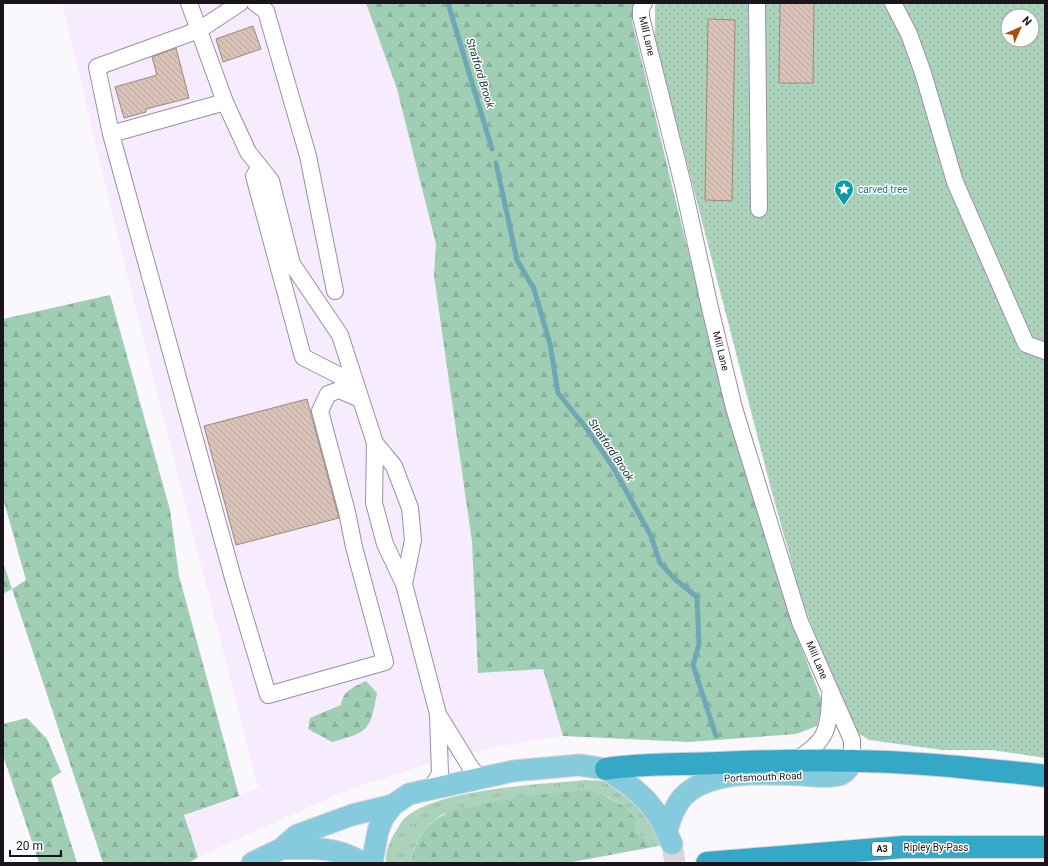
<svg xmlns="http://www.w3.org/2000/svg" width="1048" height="866" font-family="Roboto,sans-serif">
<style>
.built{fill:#f6ecfd}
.grass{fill:url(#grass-tufts)}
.forest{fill:url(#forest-firs)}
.garden{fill:url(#garden-dots);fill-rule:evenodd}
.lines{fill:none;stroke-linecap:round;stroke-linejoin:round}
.stream{stroke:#6ea8b2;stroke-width:5}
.building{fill:url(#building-back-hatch);stroke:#9d877c}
.major-tunnel{stroke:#d8d6db;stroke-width:21;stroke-dasharray:21 10;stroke-linecap:butt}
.minor-casing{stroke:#9a8fa3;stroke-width:18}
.major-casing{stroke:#d6d5d6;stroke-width:23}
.highway-casing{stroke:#d6d5d6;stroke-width:24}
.minor{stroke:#fff;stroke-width:16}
.major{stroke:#86cbdd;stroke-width:21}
.highway{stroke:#35a8c7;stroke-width:22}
.labels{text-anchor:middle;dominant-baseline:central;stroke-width:3;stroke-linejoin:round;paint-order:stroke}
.shield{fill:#fff;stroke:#5f5b61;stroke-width:1}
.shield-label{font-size:9px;font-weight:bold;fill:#1a151d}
.street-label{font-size:10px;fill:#1a151d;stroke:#fff}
.culture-label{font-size:10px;fill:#0d838f;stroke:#fff;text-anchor:start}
.water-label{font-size:11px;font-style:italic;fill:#143237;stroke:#fff}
</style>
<defs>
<pattern id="grass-tufts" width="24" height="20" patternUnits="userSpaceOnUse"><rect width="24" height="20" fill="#abd3bc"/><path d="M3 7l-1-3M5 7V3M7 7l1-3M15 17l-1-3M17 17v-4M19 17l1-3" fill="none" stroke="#93b4a1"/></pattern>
<pattern id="forest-firs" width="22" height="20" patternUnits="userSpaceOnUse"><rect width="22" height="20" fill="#9fceb4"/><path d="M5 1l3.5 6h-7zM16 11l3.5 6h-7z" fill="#88b09a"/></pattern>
<pattern id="garden-dots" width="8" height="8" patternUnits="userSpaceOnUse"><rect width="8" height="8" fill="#abd3bc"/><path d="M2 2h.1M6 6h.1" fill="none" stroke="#93b4a1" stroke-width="1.8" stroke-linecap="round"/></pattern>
<pattern id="building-back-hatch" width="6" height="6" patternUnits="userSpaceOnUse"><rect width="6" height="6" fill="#dac3b6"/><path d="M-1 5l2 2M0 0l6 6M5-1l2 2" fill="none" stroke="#baa79c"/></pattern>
</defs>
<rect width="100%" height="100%" fill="#faf8fc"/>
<!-- built -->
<path class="built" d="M62,3H366L397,89L436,244L434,276L472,542L478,673L543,669L563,736L500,746L427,764L349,789L198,857L184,815L258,788L126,271Z"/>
<!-- grass -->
<path class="grass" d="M586,780L606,781L621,789L649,816L663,845L653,847L635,830C633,810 624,806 608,797L443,814C423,827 415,841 411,863H386C385,853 389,843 394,834C397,830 399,825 402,821C430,789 544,784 586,780Z"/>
<!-- forest -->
<path class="forest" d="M366,3H634L632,21L687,247L749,484L792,624L823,703L817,726L796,734L689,742L563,736L543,669L478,673L472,542L434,276L436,244L397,89Z
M110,295L170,510L179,576L239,796L184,815L198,857L189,863H103L12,589L3,594V562L12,589L26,580L3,498V319Z
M366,681L377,693C370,731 369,732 332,742L308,729L310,718L341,705C343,690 354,687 366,681Z
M27,718L47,739L61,772L51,779L77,863H39L3,755V724Z
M586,790C600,794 627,803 634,818C635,821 635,826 635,830L653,847L567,863H411C416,837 427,821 452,811L519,797Z"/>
<!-- garden -->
<path class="garden" d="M658,3H1045V758L992,750H942L869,740L855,731L839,697L802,600L771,489L655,39V5ZM1008,16H1032V40H1008Z"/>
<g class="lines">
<!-- stream -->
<path class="stream" d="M448,3L492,149
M496,163L517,260L534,289L550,344L558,393L587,429L613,467L651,536L660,563L676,580L697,597L699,644L693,665L716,736"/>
</g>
<!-- building -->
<path class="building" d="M780,3H814L813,83H779Z
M708,19L735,20L732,201L705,200Z
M253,26L261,49L223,62L216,39Z
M176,48L189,98L146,109V112L124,118L115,87L157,75L152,57Z
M307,399L339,518L236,545L204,426Z"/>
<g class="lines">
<!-- major-tunnel -->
<path class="major-tunnel" d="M672,844L675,863"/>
<defs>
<path id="minor" d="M189,3L225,102L248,152L271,181L292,264L340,335L375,443L374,503L377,514L385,544L404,584L438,714L440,774L431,788
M255,3L266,11L308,156L335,291
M644,3L641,9V17L683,185L710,308L734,408L800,622L852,740V760
M757,3L759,209
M893,3L909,34L923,73L955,182L1026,344L1045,351
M225,102L111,134L233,578L268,695L385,662L354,547L347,512L320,411L328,394L339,390L360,399
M111,134L97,67L199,30L240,3
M260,167L254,176L303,357L356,384
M375,443L394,466L410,508L413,540L404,584
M439,716L471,768L480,778
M796,760C826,741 829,731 830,696"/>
<path id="major" d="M667,830C671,817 676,802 687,793C716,769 767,774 802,775C814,776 828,778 839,775C846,773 850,766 852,760
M281,849C308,848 339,846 362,863
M252,863L281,849L297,835L352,815L393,805
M372,863L378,831L383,818L393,805L409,794L513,771L579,765L606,769L633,788L647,801L660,818L672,844"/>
<path id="highway" d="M606,769C643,763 680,765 718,763C810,759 895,759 988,770C1007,772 1026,773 1045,776
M707,863L903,847H1045"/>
</defs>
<!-- minor casing -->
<use href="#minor" class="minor-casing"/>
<!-- major casing -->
<use href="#major" class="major-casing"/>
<!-- highway casing -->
<use href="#highway" class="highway-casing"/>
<!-- minor -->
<use href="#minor" class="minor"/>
<!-- major -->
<use href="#major" class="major"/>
<!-- highway -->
<use href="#highway" class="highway"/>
</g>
<!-- icons -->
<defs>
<symbol id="sight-pin" viewBox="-11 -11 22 30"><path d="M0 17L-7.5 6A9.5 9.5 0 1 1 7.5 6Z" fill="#0f9aa8" stroke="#fff"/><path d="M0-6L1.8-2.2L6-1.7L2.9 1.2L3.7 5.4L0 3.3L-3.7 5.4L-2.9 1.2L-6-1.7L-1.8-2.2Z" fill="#fff"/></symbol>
</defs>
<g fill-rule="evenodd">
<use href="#sight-pin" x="833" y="178" width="22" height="30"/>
</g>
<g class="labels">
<!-- shield labels -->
<rect class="shield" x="872" y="842" width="20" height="14" rx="3"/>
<g class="shield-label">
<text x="882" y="849">A3</text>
</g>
<!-- street labels -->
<g class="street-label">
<text transform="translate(647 36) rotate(77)">Mill Lane</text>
<text transform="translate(721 351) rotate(76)">Mill Lane</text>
<text transform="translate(817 660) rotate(67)">Mill Lane</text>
<text transform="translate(763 777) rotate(-2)">Portsmouth Road</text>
<text x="936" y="847">Ripley By-Pass</text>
</g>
<!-- culture labels -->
<g class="culture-label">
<text x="858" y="189">carved tree</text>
</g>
<!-- water labels -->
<g class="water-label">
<text transform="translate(480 73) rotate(73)">Stratford Brook</text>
<text transform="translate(611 450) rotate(56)">Stratford Brook</text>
</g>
</g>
<!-- border -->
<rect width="1048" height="866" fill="none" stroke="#1a151d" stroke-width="8"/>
<!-- north arrow -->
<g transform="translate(1020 28) rotate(45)"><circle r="19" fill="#ffffff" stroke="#a3a1a5"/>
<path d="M0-3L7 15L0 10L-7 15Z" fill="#ac4c05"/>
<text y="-6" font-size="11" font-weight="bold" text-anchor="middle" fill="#1a151d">N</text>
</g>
<!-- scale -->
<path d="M10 850v6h51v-6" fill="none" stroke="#1a151d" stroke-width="2"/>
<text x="16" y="850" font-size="12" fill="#1a151d" stroke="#ffffff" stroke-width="3" paint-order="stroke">20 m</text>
</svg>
